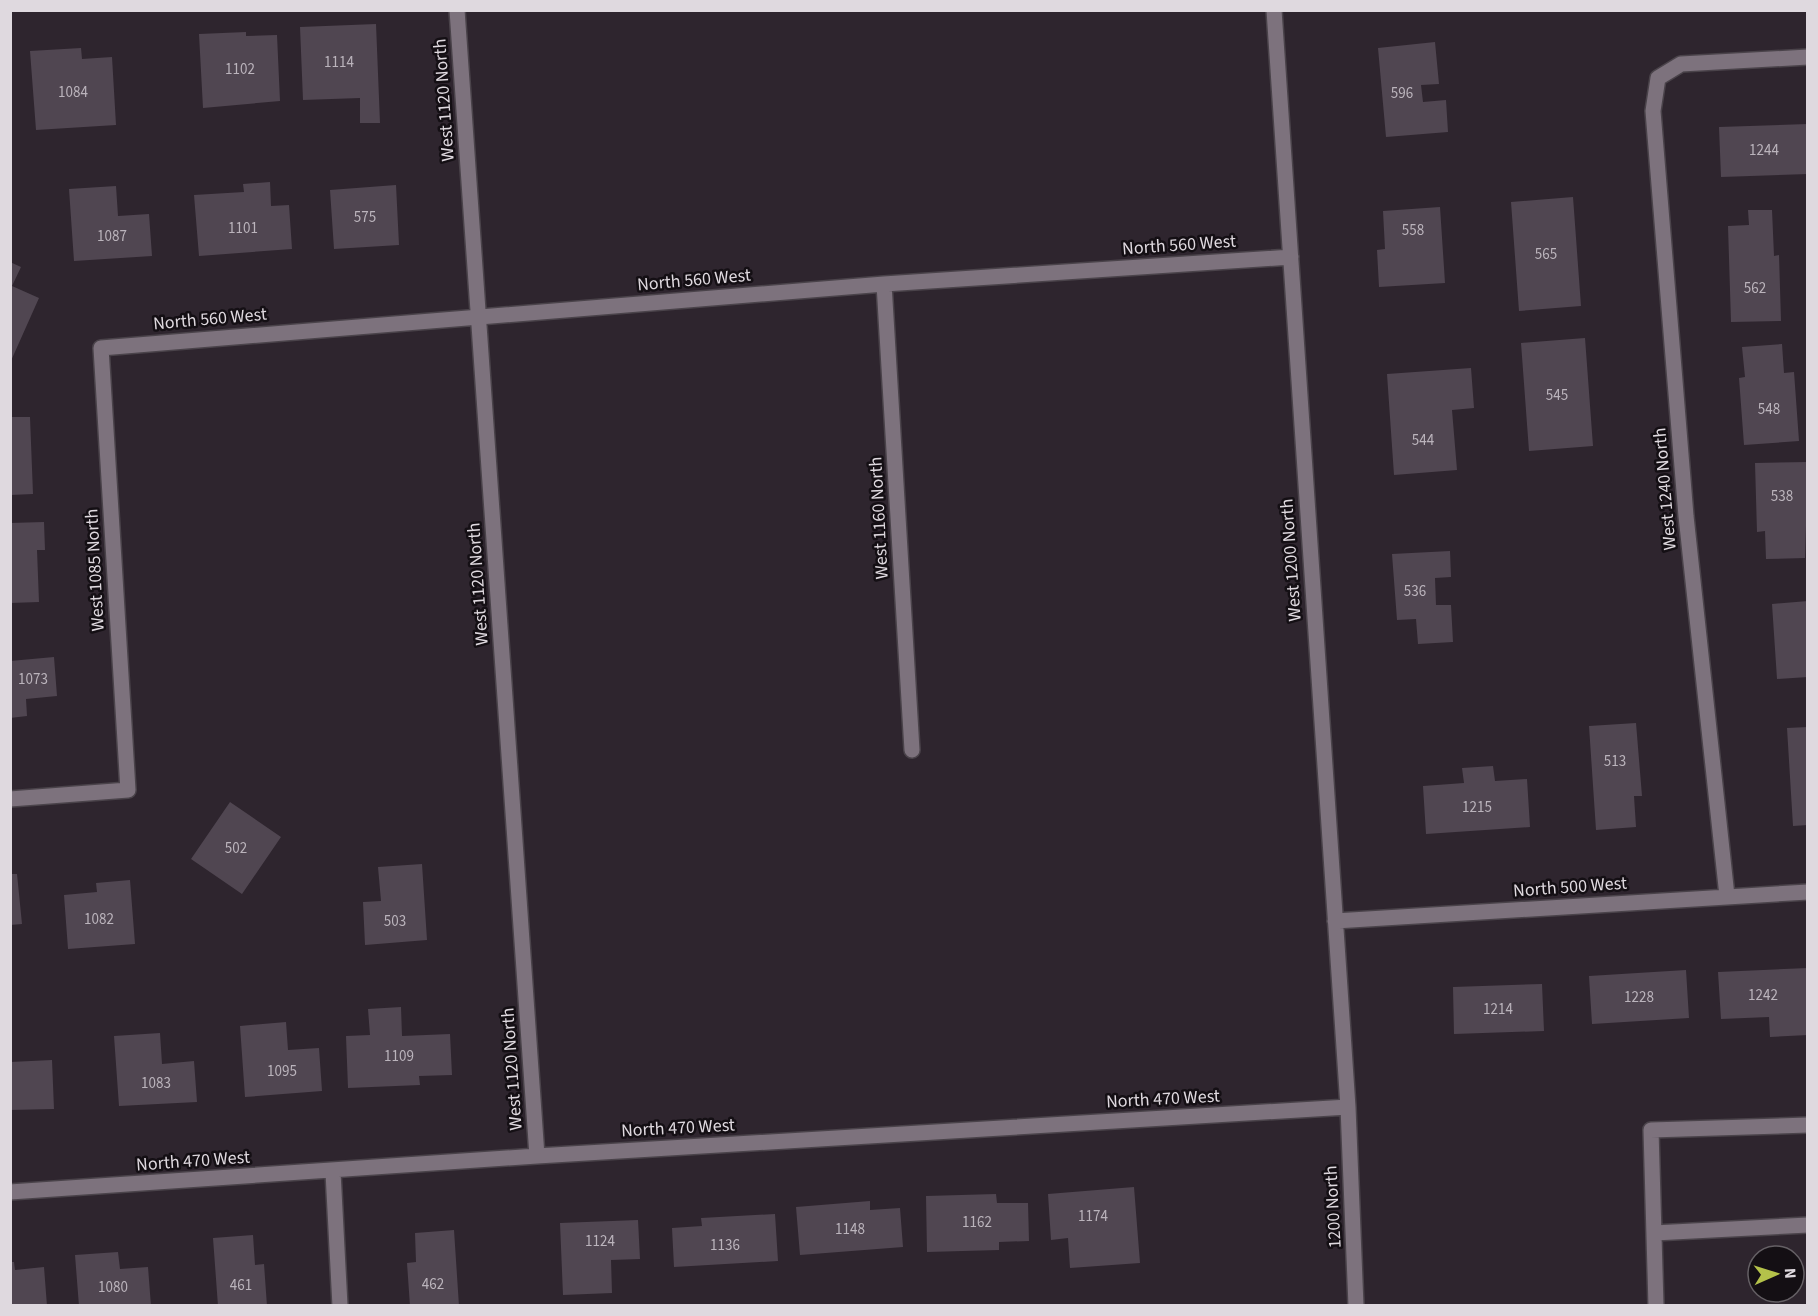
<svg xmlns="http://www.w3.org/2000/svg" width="1818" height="1316" font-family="'Source Sans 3',sans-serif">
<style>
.building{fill:#504651}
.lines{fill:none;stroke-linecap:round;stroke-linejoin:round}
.minor-casing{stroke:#4a434a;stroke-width:18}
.minor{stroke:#7d727d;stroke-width:15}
.labels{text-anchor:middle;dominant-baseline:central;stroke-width:5;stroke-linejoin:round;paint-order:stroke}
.number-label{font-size:15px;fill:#bbb4bc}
.street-label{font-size:18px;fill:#dfd9df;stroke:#140f14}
</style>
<rect width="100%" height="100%" fill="#2e252e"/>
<!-- building -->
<path class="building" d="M376,24L380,123H360V98L303,100L300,27Z
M246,32V36L277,35L280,101L203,108L199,34Z
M1435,42L1439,84L1421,85L1423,102L1446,100L1448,132L1386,137L1378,48Z
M81,48L82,59L112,57L116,125L36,130L30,51Z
M1808,124V174L1721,177L1719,127Z
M270,182L271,206L289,205L292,249L199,256L194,195L244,192L243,184Z
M396,185L399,245L334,249L330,190Z
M116,186L118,216L149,214L152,256L74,261L69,189Z
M1573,197L1581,306L1519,311L1511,202Z
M1440,207L1445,283L1379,287L1377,250L1385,249L1383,211Z
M1748,210H1772L1774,256L1779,255L1781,321L1731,322L1728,226L1749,225Z
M10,262L21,267L12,286L39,298L10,363Z
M1585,338L1593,446L1529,451L1521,343Z
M1782,344L1784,373L1794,372L1799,441L1744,445L1739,378L1745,377L1742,347Z
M1471,368L1474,408L1452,410L1457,470L1394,475L1387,374Z
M10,417H30L33,494L10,495Z
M1808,462L1805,558L1766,559L1765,531L1757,532L1755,463Z
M44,522L45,550H37L39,602L10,603V523Z
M1450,551L1451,577L1435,578L1436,605H1451L1453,642L1418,644L1416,619L1397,620L1392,554Z
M1808,601V677L1777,679L1772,604Z
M54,657L57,696L26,699L27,716L10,718V661Z
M1636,723L1642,796H1634L1636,827L1596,830L1589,726Z
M1808,727V825L1793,826L1787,728Z
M1493,766L1495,781L1527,779L1530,827L1426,834L1423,786L1464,783L1462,768Z
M230,802L281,837L242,894L191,859Z
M422,864L427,940L365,945L363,902L381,901L378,867Z
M10,874H17L22,924L10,925Z
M130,880L135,944L68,949L64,895L97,892L96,883Z
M1808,968V1035L1770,1037L1769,1017L1721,1019L1718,972Z
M1686,970L1689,1018L1592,1024L1589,976Z
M1542,984L1544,1031L1454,1034L1453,987Z
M401,1007L402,1036L450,1034L452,1075L419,1076L420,1085L348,1088L346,1036L370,1035L368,1009Z
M286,1022L288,1050L319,1048L322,1091L245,1097L240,1026Z
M160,1033L162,1064L194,1061L197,1102L119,1106L114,1036Z
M52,1060L54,1109L10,1110V1062Z
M1134,1187L1140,1263L1070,1268L1068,1238L1051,1240L1048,1194Z
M996,1194L997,1203H1028L1029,1241L999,1242V1250L927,1252L926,1196Z
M870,1201V1210L900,1208L903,1247L800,1255L796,1207Z
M775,1214L778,1261L674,1267L672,1228L702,1226L701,1218Z
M638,1220L640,1259L611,1260L612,1293L563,1295L560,1223Z
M454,1230L459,1306H410L407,1263L416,1262L415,1233Z
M253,1235L255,1265L264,1264L267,1306H218L213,1238Z
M118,1252L120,1269L148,1267L151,1306H79L75,1255Z
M10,1262H14L15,1270L44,1267L47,1306H10Z"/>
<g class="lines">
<defs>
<path id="minor" d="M457,10L537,1156
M1274,10L1348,1107L1356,1306
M884,284L912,750
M10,799L128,790L101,348L884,284L1291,257
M1727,896L1686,516L1653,111L1658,78L1681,64L1808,57
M1335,921L1808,892
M333,1172L340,1306
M10,1192L537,1156L1348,1107
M1654,1233L1808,1225
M1656,1306L1651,1130L1808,1125"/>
</defs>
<!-- minor casing -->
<use href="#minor" class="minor-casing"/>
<!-- minor -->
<use href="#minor" class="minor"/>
</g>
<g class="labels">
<!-- number labels -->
<g class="number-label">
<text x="339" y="62">1114</text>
<text x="240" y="69">1102</text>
<text x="73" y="92">1084</text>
<text x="1402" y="93">596</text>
<text x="1764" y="150">1244</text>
<text x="365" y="217">575</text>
<text x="243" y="228">1101</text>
<text x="1413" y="230">558</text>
<text x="112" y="236">1087</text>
<text x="1546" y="254">565</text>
<text x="1755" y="288">562</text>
<text x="1557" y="395">545</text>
<text x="1769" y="409">548</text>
<text x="1423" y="440">544</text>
<text x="1782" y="496">538</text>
<text x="1415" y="591">536</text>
<text x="33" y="679">1073</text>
<text x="1615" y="761">513</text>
<text x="1477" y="807">1215</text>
<text x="236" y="848">502</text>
<text x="99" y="919">1082</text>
<text x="395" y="921">503</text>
<text x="1763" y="995">1242</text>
<text x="1639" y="997">1228</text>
<text x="1498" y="1009">1214</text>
<text x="399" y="1056">1109</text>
<text x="282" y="1071">1095</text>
<text x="156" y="1083">1083</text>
<text x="1093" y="1216">1174</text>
<text x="977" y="1222">1162</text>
<text x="850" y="1229">1148</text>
<text x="600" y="1241">1124</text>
<text x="725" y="1245">1136</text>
<text x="433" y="1284">462</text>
<text x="241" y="1285">461</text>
<text x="113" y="1287">1080</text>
</g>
<!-- street labels -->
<g class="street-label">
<text transform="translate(444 100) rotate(-94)">West 1120 North</text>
<text transform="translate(1179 245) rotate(-4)">North 560 West</text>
<text transform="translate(694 280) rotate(-5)">North 560 West</text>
<text transform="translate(210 319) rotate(-5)">North 560 West</text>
<text transform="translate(1665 489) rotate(-95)">West 1240 North</text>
<text transform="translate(879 518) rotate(-93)">West 1160 North</text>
<text transform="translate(1291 560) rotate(-94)">West 1200 North</text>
<text transform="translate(95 570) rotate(-93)">West 1085 North</text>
<text transform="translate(478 584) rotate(-94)">West 1120 North</text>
<text transform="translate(1570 887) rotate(-4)">North 500 West</text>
<text transform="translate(512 1069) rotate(-94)">West 1120 North</text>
<text transform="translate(1163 1099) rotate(-3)">North 470 West</text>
<text transform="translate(678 1128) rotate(-3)">North 470 West</text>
<text transform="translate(193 1161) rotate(-4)">North 470 West</text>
<text transform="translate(1333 1207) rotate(-93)">1200 North</text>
</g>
</g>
<!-- border -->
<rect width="1818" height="1316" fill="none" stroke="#dfd9df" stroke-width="24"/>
<!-- north arrow -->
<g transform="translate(1776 1274) rotate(87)"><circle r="28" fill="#140f14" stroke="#656065" stroke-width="1.5"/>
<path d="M0-4.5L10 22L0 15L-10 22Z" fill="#b4c24a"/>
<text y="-9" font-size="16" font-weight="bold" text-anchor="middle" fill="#dfd9df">N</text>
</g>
</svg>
